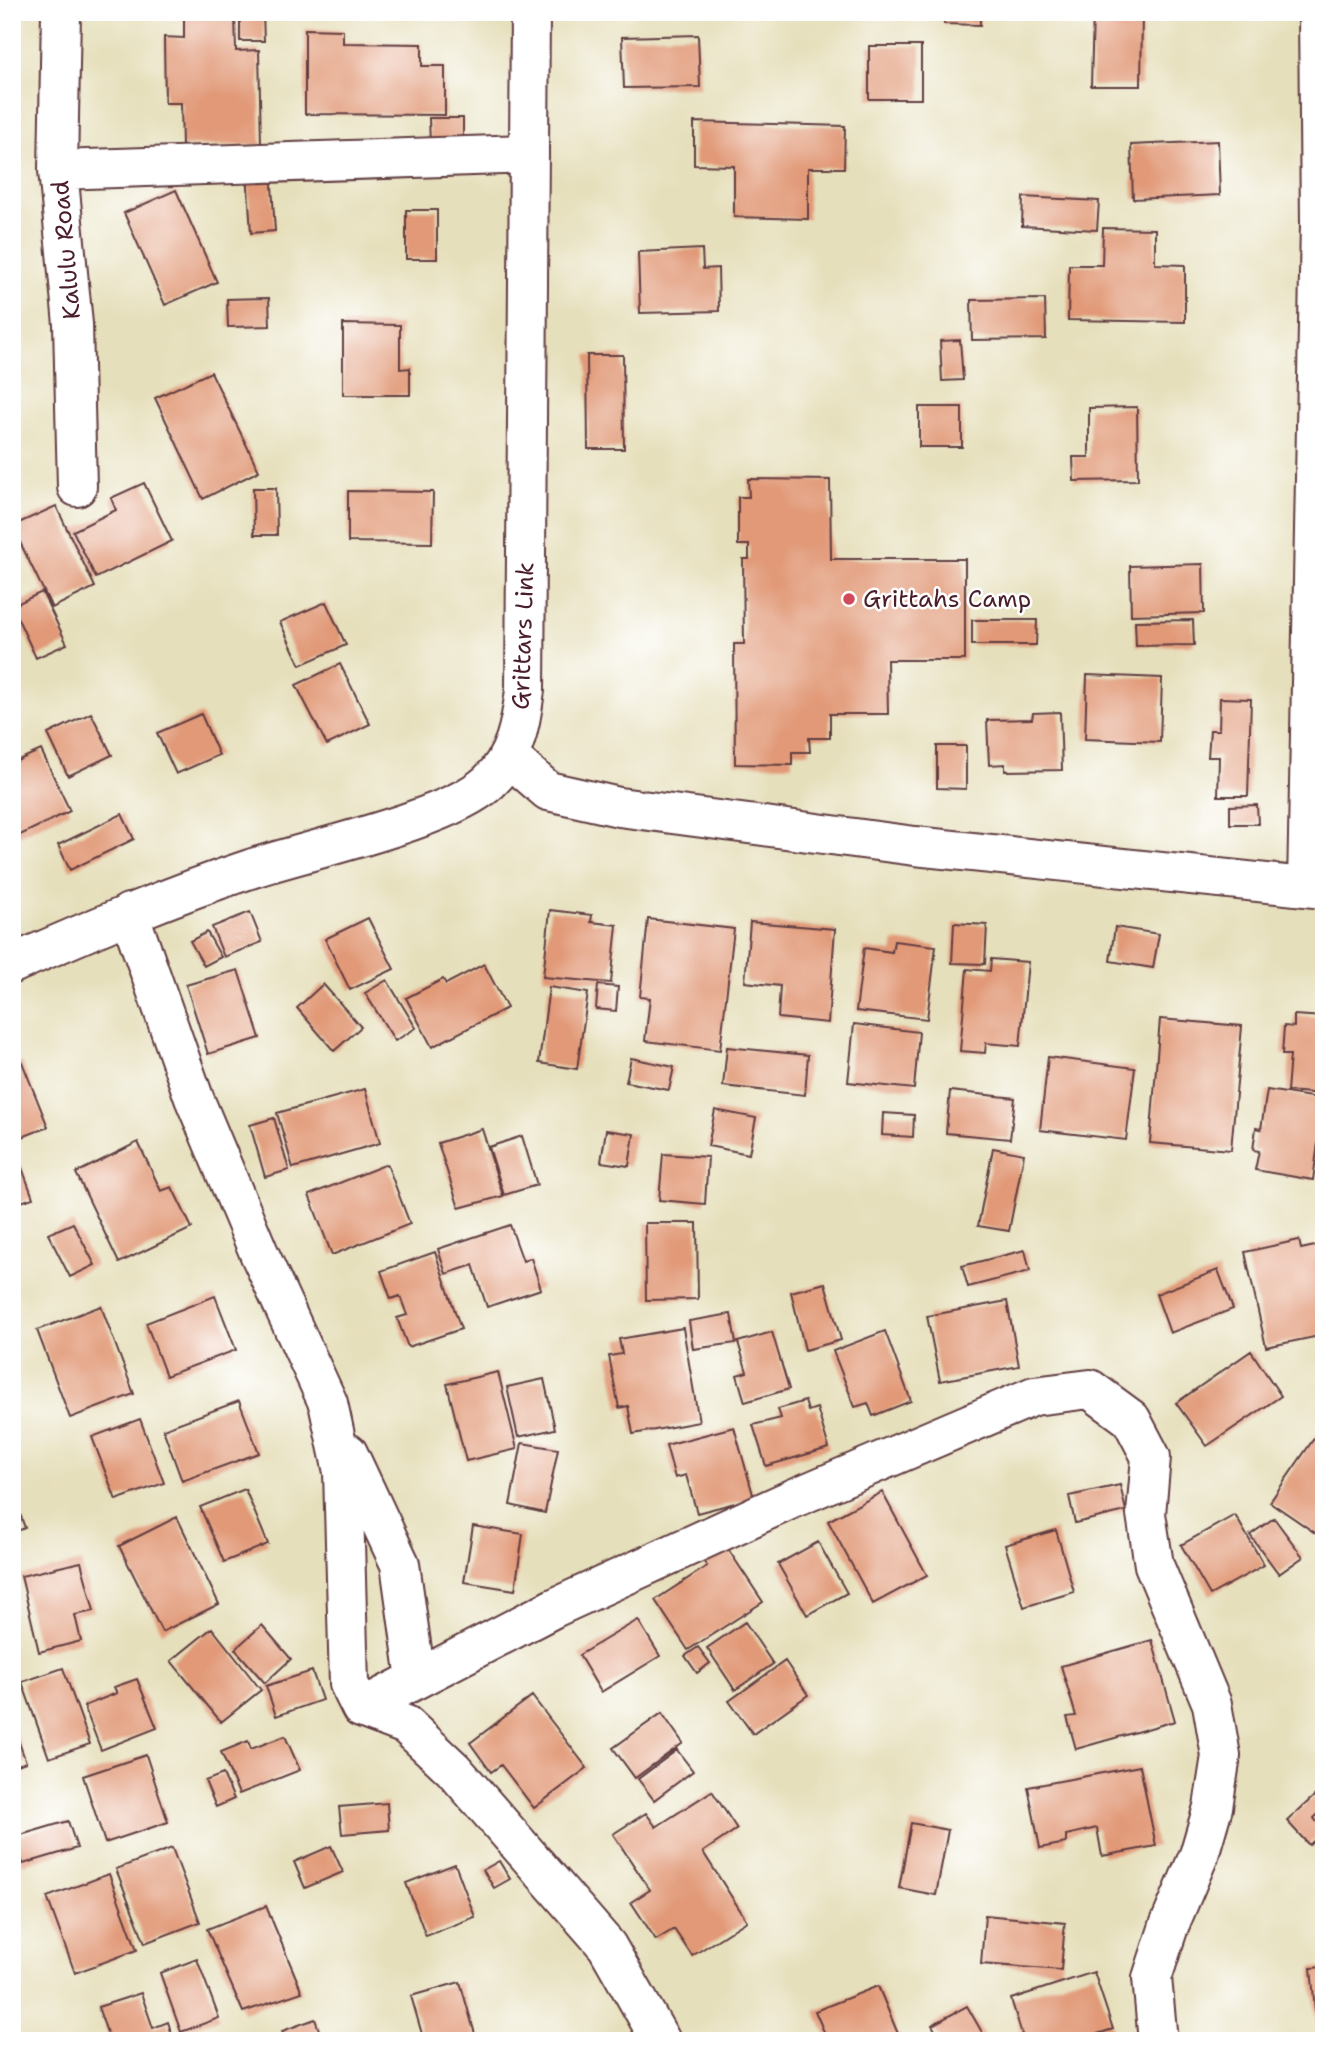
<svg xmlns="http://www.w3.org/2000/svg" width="1336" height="2053" font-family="'Shantell Sans',sans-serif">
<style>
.building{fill:#e19977}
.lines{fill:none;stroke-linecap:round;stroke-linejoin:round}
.street-casing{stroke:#613c41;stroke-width:42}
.secondary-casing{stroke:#613c41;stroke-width:42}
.street{stroke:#fff;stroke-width:38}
.secondary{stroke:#fff;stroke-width:38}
.poi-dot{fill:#d1495b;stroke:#fff;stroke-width:2.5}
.labels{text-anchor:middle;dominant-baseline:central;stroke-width:5;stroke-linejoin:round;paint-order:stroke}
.street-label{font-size:24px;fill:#4a1f2b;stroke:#fff}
.poi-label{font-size:24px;fill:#4a1f2b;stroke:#fff;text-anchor:start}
</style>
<rect width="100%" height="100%" fill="#fff"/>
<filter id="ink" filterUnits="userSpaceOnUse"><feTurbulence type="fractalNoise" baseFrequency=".0143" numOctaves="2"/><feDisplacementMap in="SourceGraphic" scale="14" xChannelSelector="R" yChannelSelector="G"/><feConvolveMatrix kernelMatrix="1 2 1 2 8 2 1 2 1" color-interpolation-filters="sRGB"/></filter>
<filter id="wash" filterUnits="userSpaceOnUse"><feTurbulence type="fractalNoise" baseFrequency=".00686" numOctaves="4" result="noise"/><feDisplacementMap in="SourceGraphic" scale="28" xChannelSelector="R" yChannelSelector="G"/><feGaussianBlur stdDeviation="1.57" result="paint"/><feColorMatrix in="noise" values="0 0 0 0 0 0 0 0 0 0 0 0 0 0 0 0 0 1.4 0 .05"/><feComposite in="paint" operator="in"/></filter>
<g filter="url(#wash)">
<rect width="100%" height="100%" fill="#e6dfbb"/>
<g id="blocks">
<!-- building -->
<path class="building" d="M240,12H263L264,41H240Z
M944,12H980V25L944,24Z
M1093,12H1142L1141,86H1091Z
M184,15H235L236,51L259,50L261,145L182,146L181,103H165L164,37L184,38Z
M305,29L343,30V43L422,44V66H445V115L305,114Z
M698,35L700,87L624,88L622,37Z
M869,46H921V99H869Z
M429,118H463V144H430Z
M694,122L845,126L844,168H808V219L734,217V166L694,165Z
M1218,141L1220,195L1133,199L1131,145Z
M271,170L275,231L251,233L247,172Z
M176,190L217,282L165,305L124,213Z
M1023,197L1099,201L1097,230L1022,226Z
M406,210H437V259H406Z
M1103,228L1155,229V264L1185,265V322L1068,320L1069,265H1102Z
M702,249L703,269L718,268L719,311L640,313L638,252Z
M269,298L270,326L228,327L227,299Z
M1045,299L1046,339L972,340L971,300Z
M343,324L400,325V369L410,368V395H343Z
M960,340L963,380L942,381L940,341Z
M587,355H623L624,449H588Z
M211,372L259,471L203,499L155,398Z
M919,407H962V447H919Z
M1137,407L1138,480L1074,481L1073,457H1089V408Z
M748,479L830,480L831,559H965V660H887L888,714H830V738H809L810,752H792V765L735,764L734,644H744L743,559H749V545H738V497H749Z
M144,483L172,541L96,578L73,531L116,510L111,498Z
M253,488H276L277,535H254Z
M348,491L433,492L432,543L348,542Z
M56,506L95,587L52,608L12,526Z
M1203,564L1204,613L1131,615L1130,566Z
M42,592L67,644L36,658L12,606Z
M326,602L346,645L300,665L280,622Z
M972,620H1037L1036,645H972Z
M1193,620L1194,645L1136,646L1135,621Z
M340,664L370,724L327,745L296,685Z
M1087,675L1162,678L1160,742L1085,739Z
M1220,698L1251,699L1248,796H1218L1219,757H1208L1210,730H1219Z
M1060,712L1062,770L1005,771V764L989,765L987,720L1032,719L1033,713Z
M91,713L112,755L68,776L48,734Z
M201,714L219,755L176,774L157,733Z
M937,746H966V789L937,788Z
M41,750L70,811L12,839V763Z
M1257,805L1258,824H1230V806Z
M122,814L134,839L70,870L58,845Z
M550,910L592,915L591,922L617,925L611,983L543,977Z
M250,912L262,942L224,957L212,927Z
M368,918L394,969L350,990L325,939Z
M648,919L734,929L720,1050L645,1041L650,998L640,997Z
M750,922L835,929L828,1023L778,1018L780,986L745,982Z
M954,923L987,925L985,964L952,963Z
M1115,927L1159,934L1153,968L1110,961Z
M207,932L221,957L204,966L190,941Z
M894,941L936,946L927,1019L856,1011L864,948L892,952Z
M991,959L1028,962L1020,1046L986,1043L985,1053L960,1051L967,969L990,971Z
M484,964L507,1008L432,1047L406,998L443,979L446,984Z
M238,970L260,1038L208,1054L186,985Z
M387,980L416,1028L395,1041L365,993Z
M323,984L361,1027L334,1051L297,1008Z
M598,985L618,987L616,1011L596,1009Z
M549,987L588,993L577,1069L539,1063Z
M1294,1015L1324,1017V1094L1287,1091L1290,1055H1282L1284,1026L1294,1027Z
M1160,1019L1242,1026L1231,1150L1150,1143Z
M854,1024L919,1032L914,1089L848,1082Z
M727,1047L808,1055L805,1095L723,1086Z
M1048,1057L1135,1068L1126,1140L1040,1130Z
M631,1058L674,1067L669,1090L626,1082Z
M22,1062L48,1127L12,1141V1066Z
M365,1089L380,1143L293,1168L277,1113Z
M1267,1090L1324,1099L1313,1180L1255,1170L1259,1151L1253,1150L1256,1128L1261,1129Z
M950,1091L1015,1098L1010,1139L946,1133Z
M715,1110L756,1118L749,1154L708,1146Z
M883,1113L914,1115L913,1137L882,1135Z
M274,1118L289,1170L265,1177L250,1125Z
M482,1129L503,1196L459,1208L438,1143Z
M606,1130L634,1134L629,1166L601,1162Z
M522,1136L537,1185L504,1195L489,1147Z
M138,1142L161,1191L172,1187L192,1228L119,1263L76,1173Z
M993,1148L1024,1154L1009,1231L978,1226Z
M663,1154L708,1157L705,1204L659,1200Z
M387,1164L410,1224L332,1255L309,1195Z
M21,1165L33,1198L12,1205V1168Z
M73,1223L95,1265L70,1277L48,1234Z
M645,1223H697L698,1299L646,1300Z
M510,1225L523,1261L531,1258L541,1289L487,1307L473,1265L446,1274L438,1249Z
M1299,1240L1301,1249L1324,1244V1335L1266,1347L1245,1252Z
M1025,1250L1030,1271L968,1287L962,1266Z
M435,1252L461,1329L408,1347L397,1318L407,1315L400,1296L391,1299L381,1271Z
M1218,1270L1233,1309L1170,1333L1156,1294Z
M825,1283L841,1340L805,1350L791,1292Z
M215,1296L236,1350L166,1376L146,1323Z
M1007,1301L1019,1366L940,1381L927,1316Z
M101,1306L134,1394L70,1418L37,1330Z
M731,1314L736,1343L693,1349L689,1321Z
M683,1328L699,1422L633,1434L628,1406L619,1408L609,1356L622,1354L619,1339Z
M885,1331L911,1401L873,1416L868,1403L855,1407L833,1351Z
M772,1332L789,1389L745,1402L737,1375L747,1372L738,1342Z
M1251,1351L1281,1396L1207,1446L1176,1403Z
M498,1372L517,1449L466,1461L447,1384Z
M544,1379L555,1429L518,1437L507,1387Z
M239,1401L259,1453L182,1481L163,1429Z
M805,1401L808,1411L817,1408L829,1448L766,1466L753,1425L781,1418L778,1409Z
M140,1419L164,1483L116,1500L92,1437Z
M1324,1424V1539L1270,1502Z
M734,1427L754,1498L697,1513L686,1475L675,1478L666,1445Z
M522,1443L558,1449L545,1513L510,1505Z
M1120,1485L1126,1511L1075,1523L1069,1496Z
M245,1489L268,1544L224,1562L200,1507Z
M12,1492L25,1528L12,1533Z
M882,1492L927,1575L873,1604L828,1521Z
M1235,1515L1264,1565L1210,1595L1181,1545Z
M177,1517L219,1604L162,1632L119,1546Z
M1274,1518L1303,1557L1279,1574L1250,1535Z
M473,1526L523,1534L515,1590L464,1582Z
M1056,1530L1074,1592L1024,1607L1005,1545Z
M818,1542L847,1593L807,1615L778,1564Z
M726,1546L763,1602L688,1650L655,1600L707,1566L703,1561Z
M81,1562L94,1611L75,1615L81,1641L39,1652L21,1576Z
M638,1620L660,1656L601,1692L579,1655Z
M745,1622L773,1664L735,1690L707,1648Z
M262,1625L291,1659L265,1683L235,1649Z
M212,1628L261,1690L221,1722L171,1661Z
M1152,1640L1175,1721L1076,1749L1067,1717L1076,1716L1061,1666Z
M698,1647L710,1663L697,1673L685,1656Z
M785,1661L808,1695L753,1734L729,1701Z
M63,1668L90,1744L49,1758L22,1682Z
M312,1671L322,1700L276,1716L266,1686Z
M137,1679L157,1728L101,1750L84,1706L117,1693L114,1687Z
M532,1696L587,1768L534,1808L501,1765L491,1772L470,1743Z
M662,1713L683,1743L635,1778L613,1748Z
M12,1723L26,1762L12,1767Z
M285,1736L300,1770L239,1794L221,1752L248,1741L251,1749Z
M677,1750L693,1771L654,1800L638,1779Z
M146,1755L168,1822L105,1843L83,1776Z
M1140,1766L1156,1846L1102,1856L1097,1828L1066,1835V1843L1040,1848L1028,1787Z
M223,1774L234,1799L216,1807L205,1781Z
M1324,1787V1808L1314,1818L1324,1832L1309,1845L1287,1821Z
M712,1791L737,1829L703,1852L747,1921L692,1956L674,1929L656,1940L631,1902L650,1890L613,1834L646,1813L656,1827Z
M387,1803L389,1830L342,1834L339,1807Z
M68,1821L77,1848L23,1864L14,1837Z
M911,1823L948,1830L936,1895L899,1888Z
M331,1846L343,1872L305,1888L294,1862Z
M172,1848L200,1922L145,1943L116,1869Z
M499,1861L510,1879L494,1888L483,1870Z
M455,1864L475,1917L426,1936L406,1883Z
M109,1874L137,1950L75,1973L47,1897Z
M266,1906L302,1992L243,2012L207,1929Z
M985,1915L1065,1923L1061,1970L981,1964Z
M197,1959L219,2018L181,2032L160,1973Z
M1324,1967V2041H1318L1311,1968Z
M1094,1972L1113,2029L1088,2037L1089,2041H1024L1011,1999Z
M460,1982L477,2041H424L411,1996Z
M878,1986L901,2041H828L815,2011Z
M141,1993L153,2028L168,2022L174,2041H110L98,2007Z
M967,2006L987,2041H941L932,2025Z
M315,2019L323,2041H286L282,2031Z"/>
</g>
</g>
<g filter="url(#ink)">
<use href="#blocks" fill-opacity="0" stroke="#613c41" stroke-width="2"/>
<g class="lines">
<defs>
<path id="street" d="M61,12L58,170L73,324L77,487
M58,170L529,154
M509,757L548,791L619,807L915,846L1324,889
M1307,887L1320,223L1318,12
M129,913L194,1098L259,1253L328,1403L343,1472L349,1684L361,1708L406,1725L453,1769L607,1946L661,2041
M348,1453L400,1564L416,1679
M361,1708L554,1608L792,1499L1034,1396L1090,1389L1131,1419L1151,1457L1146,1514L1154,1565L1212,1704L1221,1756L1213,1807L1199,1855L1169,1926L1152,1978L1158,2041"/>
<path id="secondary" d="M12,964C90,930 168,896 250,869C307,850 449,820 489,782C515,758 521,723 525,690L530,12"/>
</defs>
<!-- street casing -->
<use href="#street" class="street-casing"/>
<!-- secondary casing -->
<use href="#secondary" class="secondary-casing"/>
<!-- street -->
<use href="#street" class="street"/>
<!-- secondary -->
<use href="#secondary" class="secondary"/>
</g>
</g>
<!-- markers -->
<circle class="poi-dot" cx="849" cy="599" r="7"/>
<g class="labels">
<!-- street labels -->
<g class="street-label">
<text transform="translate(66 250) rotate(-95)">Kalulu Road</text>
<text transform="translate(523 636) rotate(-88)">Grittars Link</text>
</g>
<!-- poi labels -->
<g class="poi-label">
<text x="863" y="599">Grittahs Camp</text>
</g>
</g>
<!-- margin -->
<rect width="1336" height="2053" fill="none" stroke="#fff" stroke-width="42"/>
</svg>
